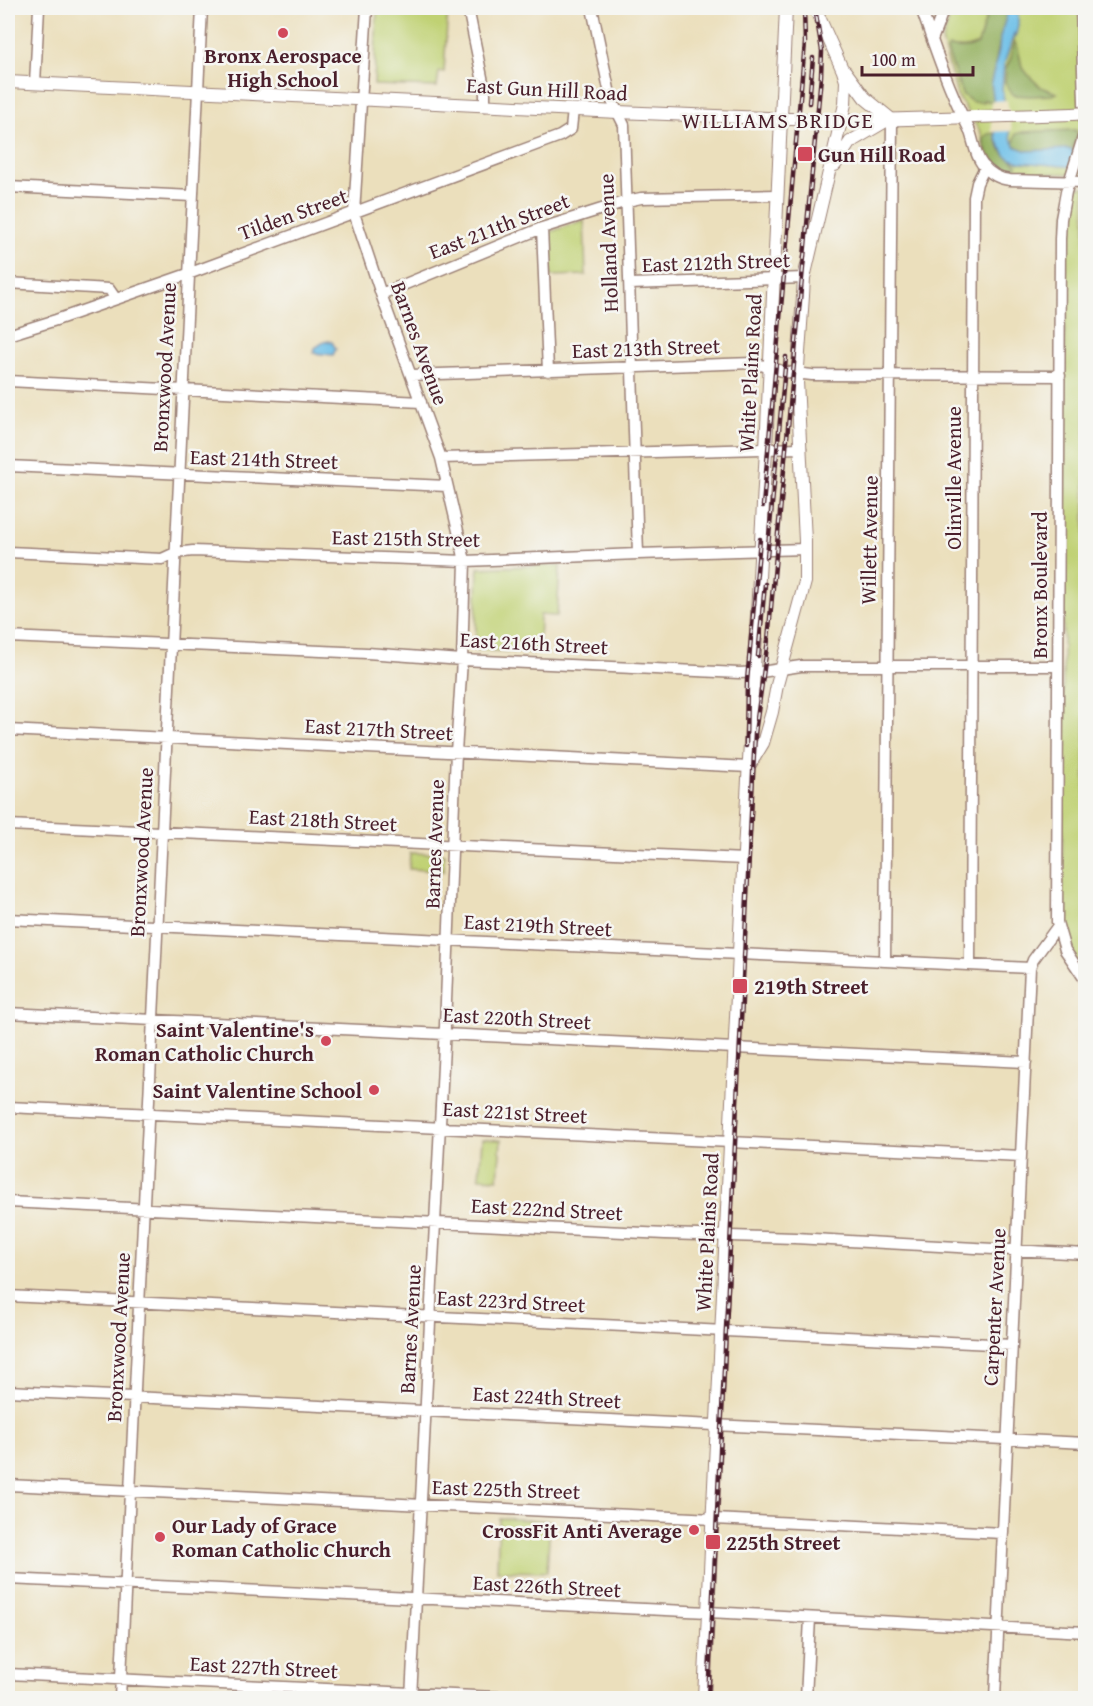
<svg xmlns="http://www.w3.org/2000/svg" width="1093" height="1706" font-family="'Gentium Book Plus',serif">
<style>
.green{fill:#c0d173;stroke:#85784f;stroke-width:1.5}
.forest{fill:#98b365;stroke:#716948;stroke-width:1.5}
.water{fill:#6cbfe8;stroke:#5b6f8a;stroke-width:1.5}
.pier{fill:#ebdfbc}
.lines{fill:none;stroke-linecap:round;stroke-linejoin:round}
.minor-casing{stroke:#9a7f74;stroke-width:13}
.major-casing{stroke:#9a7f74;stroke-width:14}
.minor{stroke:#fff;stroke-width:10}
.major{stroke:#fff;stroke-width:12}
.rail-casing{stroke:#4a1f2b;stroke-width:4.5}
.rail{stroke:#f6f6f2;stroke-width:2;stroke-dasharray:7;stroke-linecap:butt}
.major-bridge-casing{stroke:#9a7f74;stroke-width:14;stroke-linecap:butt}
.major-bridge{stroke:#fff;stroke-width:12}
.poi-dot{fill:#d1495b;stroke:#f6f6f2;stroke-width:2}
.labels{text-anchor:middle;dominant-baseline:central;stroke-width:5;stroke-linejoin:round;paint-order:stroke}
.poi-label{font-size:21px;font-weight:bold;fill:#4a1f2b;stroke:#f6f6f2;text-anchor:start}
.street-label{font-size:21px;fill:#4a1f2b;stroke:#f6f6f2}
.neighbourhood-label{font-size:22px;letter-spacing:1.5px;fill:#4a1f2b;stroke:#f6f6f2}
</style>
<rect width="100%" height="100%" fill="#f6f6f2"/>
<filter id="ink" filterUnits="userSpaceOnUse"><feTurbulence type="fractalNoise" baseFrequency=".0167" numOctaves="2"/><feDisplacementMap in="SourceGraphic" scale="12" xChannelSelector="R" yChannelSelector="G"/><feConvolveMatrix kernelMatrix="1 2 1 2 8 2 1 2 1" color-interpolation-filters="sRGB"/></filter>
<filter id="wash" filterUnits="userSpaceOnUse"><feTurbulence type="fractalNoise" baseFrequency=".008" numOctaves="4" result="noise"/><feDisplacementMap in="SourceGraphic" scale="24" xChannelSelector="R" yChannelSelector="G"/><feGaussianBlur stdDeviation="1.35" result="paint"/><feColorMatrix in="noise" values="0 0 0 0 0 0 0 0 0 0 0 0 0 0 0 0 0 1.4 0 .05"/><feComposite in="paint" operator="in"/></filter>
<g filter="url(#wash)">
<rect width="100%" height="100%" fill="#ebdfbc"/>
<!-- green -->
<path class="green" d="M377,8H448L444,72H439L437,87L374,85Z
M953,8H1085V174L1011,173L1003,172L986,157L981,133L957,95L942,41Z
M1076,187H1085V972L1069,947L1062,926L1065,223L1071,190Z
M584,220L586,275L551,276L550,232Z
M560,565L557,616L540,615L539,653L475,650L478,568Z
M410,853L444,854V871L409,869Z
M482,1139L501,1140L498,1179L479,1178Z
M499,1518L550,1521L547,1572L497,1571Z"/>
<!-- forest -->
<path class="forest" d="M989,8H1009C1000,38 992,69 994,102L986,101V100H983V102H972L962,94L960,88L947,50L949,47C960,49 968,49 978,44Z
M1014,41L1018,48L1022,67L1030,77L1041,87L1057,93L1052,95L1030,96L1014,95L1009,90L1005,82L1006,68L1011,58Z
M1076,130L1077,135L1072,150L1027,151L1016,147L1014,143L1016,134L1023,132Z
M995,133C996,140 1000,148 1004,154C1009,159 1013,159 1017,165L1015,169C998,170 985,154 983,138L988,134Z"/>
<!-- water -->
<path class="water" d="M1009,8H1020L1018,13V26L1015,39L1014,34L1004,65L1002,89L1011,138L1016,147L1027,151L1068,149L1085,154V168L1020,162L1011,159L1005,155L996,138L993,96L991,82L999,50L1000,37Z
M329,341L332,342L336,349L333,355L314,353L315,348L324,342Z"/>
<!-- pier -->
<path class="pier" d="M1007,100L1012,131L992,132L991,101Z"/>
</g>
<g filter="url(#ink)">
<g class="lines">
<defs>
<path id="minor" d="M367,8L354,213L381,294L441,458L465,561L462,660L456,752L445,1026L411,1698
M468,8L485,92V106
M592,8L611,99L624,125L638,554
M921,8C935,49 949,90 969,129C974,141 974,153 982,164C989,173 999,179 1010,180L1084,182L1086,177
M1081,8L1085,131L1066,192L1061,219L1060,239L1057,922L1065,950L1086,981
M932,40L944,8
M35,83L39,8
M8,187L192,196
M542,228L548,371
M8,283L109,289L116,299
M630,284L804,278
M381,294L542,228L627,201L641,198L777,195
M8,335L56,320L188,274L560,136L571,129L573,110
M411,375L753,363L786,372L812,375L1060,376
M8,381L421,402
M441,458L801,448
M8,466L447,486
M8,552L162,559L175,553L193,551L465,561L638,554L805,549
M8,637L367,653L462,660L739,673L761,672L801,666H1058
M8,730L749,767
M8,825L744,859
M8,919L1030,968
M885,961L892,120
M970,965L974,197L977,183L985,167
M8,1013L1026,1062
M8,1107L1021,1156
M8,1202L665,1234L795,1238L1086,1254
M8,1296L1012,1345
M8,1391L1086,1443
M8,1485L1003,1533
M8,1579L708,1612L1086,1632
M8,1674L519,1698
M120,1698L202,8
M806,1698L810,1618
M995,1698L1030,968L1033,960L1057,927"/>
<path id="major" d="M845,71L865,98L892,120
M8,82L618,112L840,121L1073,114
M835,165L850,142L884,122
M749,766L763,743L772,712L777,685L805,582V541L797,381L803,296L804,278L845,104L846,81L843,71L815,8
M704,1698L742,889L766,449L786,8"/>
</defs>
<!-- minor casing -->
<use href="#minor" class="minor-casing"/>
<!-- major casing -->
<use href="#major" class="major-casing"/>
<!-- minor -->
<use href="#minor" class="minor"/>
<!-- major -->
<use href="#major" class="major"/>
<defs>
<path id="rail" d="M809,103L813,58
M763,506L805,43L804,8
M767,557L786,357
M758,656L765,584
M746,746L747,681L760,539
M708,1698L755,733L768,640L821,76L822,51L815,8"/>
</defs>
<!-- rail casing -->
<use href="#rail" class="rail-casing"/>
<!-- rail -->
<use href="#rail" class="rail"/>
<defs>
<path id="major-bridge" d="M1073,114L1086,113"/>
</defs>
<!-- major-bridge casing -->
<use href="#major-bridge" class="major-bridge-casing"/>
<!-- major-bridge -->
<use href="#major-bridge" class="major-bridge"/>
</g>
</g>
<!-- markers -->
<g class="poi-dot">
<circle cx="283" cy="33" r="6"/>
<rect x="797" y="146" width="16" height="16" rx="3"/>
<rect x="732" y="978" width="16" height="16" rx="3"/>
<circle cx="326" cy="1041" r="6"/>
<circle cx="374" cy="1090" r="6"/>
<circle cx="694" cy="1530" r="6"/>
<circle cx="160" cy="1537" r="6"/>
<rect x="705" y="1534" width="16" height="16" rx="3"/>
</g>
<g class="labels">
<!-- poi labels -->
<g class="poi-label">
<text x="283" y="55" text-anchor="middle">Bronx Aerospace<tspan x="283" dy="24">High School</tspan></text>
<text x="818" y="154">Gun Hill Road</text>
<text x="754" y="986">219th Street</text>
<text x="314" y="1029" text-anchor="end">Saint Valentine's<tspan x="314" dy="24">Roman Catholic Church</tspan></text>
<text x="362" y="1090" text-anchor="end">Saint Valentine School</text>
<text x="172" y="1525">Our Lady of Grace<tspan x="172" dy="24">Roman Catholic Church</tspan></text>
<text x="682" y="1530" text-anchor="end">CrossFit Anti Average</text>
<text x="726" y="1542">225th Street</text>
</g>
<!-- street labels -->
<g class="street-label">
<text transform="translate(547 89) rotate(3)">East Gun Hill Road</text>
<text transform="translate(293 214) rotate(-20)">Tilden Street</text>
<text transform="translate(499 226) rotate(-21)">East 211th Street</text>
<text transform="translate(608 243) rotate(-92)">Holland Avenue</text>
<text transform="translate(716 262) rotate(-2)">East 212th Street</text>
<text transform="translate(420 343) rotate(70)">Barnes Avenue</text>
<text transform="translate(646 348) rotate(-2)">East 213th Street</text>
<text transform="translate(164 367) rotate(-87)">Bronxwood Avenue</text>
<text transform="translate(750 373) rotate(-87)">White Plains Road</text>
<text transform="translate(264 459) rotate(2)">East 214th Street</text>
<text transform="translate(953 478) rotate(-90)">Olinville Avenue</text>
<text transform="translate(406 538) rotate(1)">East 215th Street</text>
<text transform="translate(869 540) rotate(-89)">Willett Avenue</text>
<text transform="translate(1039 585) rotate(-90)">Bronx Boulevard</text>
<text transform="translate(534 643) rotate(3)">East 216th Street</text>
<text transform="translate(379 729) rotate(3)">East 217th Street</text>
<text transform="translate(323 820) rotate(3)">East 218th Street</text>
<text transform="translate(434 844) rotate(-88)">Barnes Avenue</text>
<text transform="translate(141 852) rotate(-87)">Bronxwood Avenue</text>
<text transform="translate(538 925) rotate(3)">East 219th Street</text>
<text transform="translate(517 1018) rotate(3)">East 220th Street</text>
<text transform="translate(515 1112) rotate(3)">East 221st Street</text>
<text transform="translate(547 1209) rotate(3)">East 222nd Street</text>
<text transform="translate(707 1232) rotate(-87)">White Plains Road</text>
<text transform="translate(511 1301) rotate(3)">East 223rd Street</text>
<text transform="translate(994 1307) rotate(-87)">Carpenter Avenue</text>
<text transform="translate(410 1329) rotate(-87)">Barnes Avenue</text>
<text transform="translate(118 1337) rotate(-87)">Bronxwood Avenue</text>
<text transform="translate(547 1397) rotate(3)">East 224th Street</text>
<text transform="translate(506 1489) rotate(2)">East 225th Street</text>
<text transform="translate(547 1586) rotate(3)">East 226th Street</text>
<text transform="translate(264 1667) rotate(3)">East 227th Street</text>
</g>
<!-- neighbourhood labels -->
<g class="neighbourhood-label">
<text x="778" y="120">WILLIAMS BRIDGE</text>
</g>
</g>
<!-- margin -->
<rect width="1093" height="1706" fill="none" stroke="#f6f6f2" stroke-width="30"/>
<!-- scale -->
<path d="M862 66v9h111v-9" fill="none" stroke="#4a1f2b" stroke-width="3"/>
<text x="871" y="66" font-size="18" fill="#4a1f2b" stroke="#f6f6f2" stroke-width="4.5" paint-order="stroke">100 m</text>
</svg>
